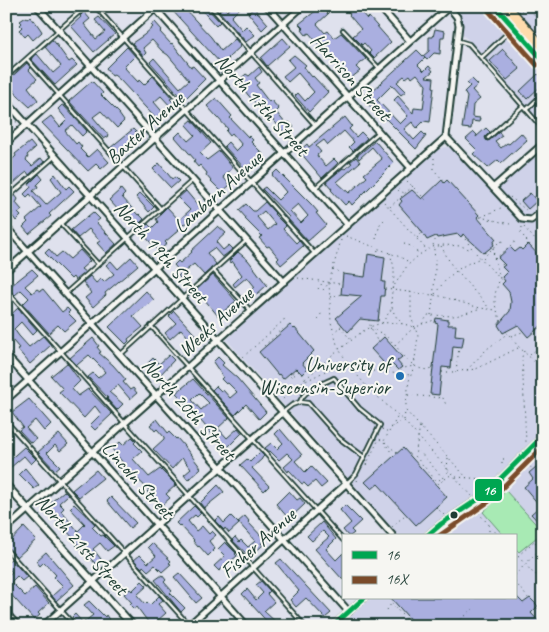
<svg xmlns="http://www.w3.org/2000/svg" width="549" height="632" font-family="Caveat,sans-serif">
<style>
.built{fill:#cfd2e9}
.garden{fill:#a8eab4;stroke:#649474}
.building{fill:#aaafe0;stroke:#1f3d34;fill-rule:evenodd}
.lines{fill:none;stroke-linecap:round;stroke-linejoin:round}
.service-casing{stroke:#1f3d34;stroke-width:6}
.minor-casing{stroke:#1f3d34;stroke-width:9}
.tertiary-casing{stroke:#1f3d34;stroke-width:10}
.trunk-casing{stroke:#1f3d34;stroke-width:12}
.path{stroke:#1f3d34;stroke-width:1;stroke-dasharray:1 4;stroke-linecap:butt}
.service{stroke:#f6f6f2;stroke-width:2.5}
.minor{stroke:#f6f6f2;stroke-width:5}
.tertiary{stroke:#f6f6f2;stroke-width:6}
.trunk{stroke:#fedbac;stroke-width:9}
.path-bridge{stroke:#1f3d34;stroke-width:1;stroke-dasharray:1 4;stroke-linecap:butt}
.bus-1-casing{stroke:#f6f6f2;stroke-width:9}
.bus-2-casing{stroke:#f6f6f2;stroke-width:9}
.bus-1{stroke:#00a651;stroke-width:5}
.bus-2{stroke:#7a4b2a;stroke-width:5}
.poi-dot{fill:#1f6fb2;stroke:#f6f6f2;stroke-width:2}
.bus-dot{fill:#1f3d34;stroke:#f6f6f2;stroke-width:2}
.labels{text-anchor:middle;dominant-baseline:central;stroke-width:4;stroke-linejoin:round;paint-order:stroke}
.street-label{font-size:20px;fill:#1f3d34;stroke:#f6f6f2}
.poi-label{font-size:20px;fill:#1f3d34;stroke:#f6f6f2;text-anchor:end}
.line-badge{stroke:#f6f6f2;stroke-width:2}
.badge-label{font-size:14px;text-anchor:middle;font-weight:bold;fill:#fff}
</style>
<rect width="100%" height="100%" fill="#dfe1ed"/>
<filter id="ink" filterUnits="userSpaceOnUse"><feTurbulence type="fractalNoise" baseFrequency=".02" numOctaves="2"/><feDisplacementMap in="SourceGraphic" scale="10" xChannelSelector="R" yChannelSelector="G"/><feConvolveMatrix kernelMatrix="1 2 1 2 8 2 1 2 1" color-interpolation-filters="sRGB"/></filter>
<g filter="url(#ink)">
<!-- built -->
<path class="built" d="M457,6H486L543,69V125L475,46L464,36L462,33V21L457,10Z
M514,6H543V40L537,34Z
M446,147L454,149L493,193L534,155L543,165V626H341L371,598H515V536H399L227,340L233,333L439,149Z"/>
<!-- garden -->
<path class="garden" d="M506,491L543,532L519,552L515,548V536H504L483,512Z"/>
<!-- building -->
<path class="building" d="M174,6H182L211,37L221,51L235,39L241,46L228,58L229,59L222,65L171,9Z
M198,6H205L220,22L216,26Z
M233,6H242L231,17L242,30L246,26L255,35L246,42L219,11L224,7L227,11Z
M315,6H328L325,10L328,14L317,24L325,33L328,31L334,38L341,33L366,59L356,67L360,71L351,78L334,61L323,46L321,47L309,33L306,35L302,30L304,29L299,24L318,9Z
M344,6H356L367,19L369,17L391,42L374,58L369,53L371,51L364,43L362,45L353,36L361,29L349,15L350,14Z
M254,8L268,24L262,30L248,13Z
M84,12L90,19L84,24L96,39L105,32L95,20L99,17L115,34L94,52L71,26L81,17L80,16Z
M26,17L27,19L30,17L33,21L34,20L41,30L42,32L33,40L28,34L25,37L19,30L22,27L20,25L22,23L20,21Z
M155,22L162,30L160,32L171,44L172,43L191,67L193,66L205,79L184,100L150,62L154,58L180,88L189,80L168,55L162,51L152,40L143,48L146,53L143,56L132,43L144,35L153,27L151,25Z
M435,29L445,31L444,37H441L440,54L434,53L427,60L423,56L429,51V37H433Z
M283,38L290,46L267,66L261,58Z
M53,40L69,62L72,60L77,65L55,85L31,59L37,54L53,73L61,66L45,47Z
M127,47L135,56L124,67L138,82L139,80L144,85L153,76L172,98L170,99L175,104L172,108L161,96L154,102L166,116L159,122L120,80L114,75L112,76L106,68Z
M503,49L520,69L507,80L490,61Z
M417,50L425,58L418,65L424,71L429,66L433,71L426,77L434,78L433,87H434L430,122L424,121L417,128L412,122L404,129L414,140L422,132L426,136L416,149L384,117L381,119L362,97L368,91L370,93ZM417,74L426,85L423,109L414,108L413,113L398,96L394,100L408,116L400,124L377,100L392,85L401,95L406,91L397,82L404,76L406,78L410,75L412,78Z
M294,55L306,65L304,67L312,77L313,76L328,92L309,112L295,96L298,93L305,101L314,92L298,73L288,82L283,76L294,67L288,60Z
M27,63L31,68L29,70L37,79L28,87L38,100L30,107L18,96L7,81Z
M259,67L262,72L255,78L259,83L256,85L269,102L271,100L279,109L276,112L286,124L289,122L294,127L286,134L261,107L260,108L248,95L238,81L246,74L249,76Z
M538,74L543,79V84L527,99L520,91Z
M472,79L478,85L472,90L480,99L473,105L472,117L480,118L479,122L472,121L471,129L462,128L467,97L464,92L470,86L467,83Z
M92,81L103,93L101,95L120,114H119L124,121L117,128L101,111L93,117L109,136L104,139L69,101Z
M216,98L232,116L230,118L248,137L249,136L253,140L251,142L263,154L245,169L224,146L228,142L236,151L242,145L232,133L230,136L226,131L228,129L207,106Z
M62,105L64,106L87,131L82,136L72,125L65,131L76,144L78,142L82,147L80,149L88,157L97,149L109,162L101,169L96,164L88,171L42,123L51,116L60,127L67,120L58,109Z
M345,117L352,126L349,129L356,137L361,132L367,138L353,151L349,147L354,142L344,131L328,145L324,140L316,146L321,152L317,155L318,157L326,166L334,159L338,163L322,178L299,151L307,144L309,147Z
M192,120L211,143L200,153L207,160L219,151L233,168L223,177L230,185L222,192L211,181L206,175L207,173L200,165L198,167L193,161L195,160L175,137L180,132L188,141L195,135L186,125Z
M486,128L490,132L485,137L487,141L490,140L499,132L502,136L495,141L501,148L507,143L509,144L521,133L527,140L501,163L498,160L488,168L473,154L477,150L466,139L474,132L477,135L476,137Z
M133,129L141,137L118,156L110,148Z
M375,141L394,163L352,205L349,201L345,205L331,190L332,189L326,182L343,168L345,169L352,163L350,162L356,157L360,162L337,182L349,193L367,177L364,174L382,159L372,147L359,159L357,156Z
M30,142L35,148L27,155L28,157L26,160L32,166L41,158L44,162L29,175L27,172L23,175L12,185L14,187L6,195V165L16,156L15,154Z
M159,163L172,179L175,177L179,181L171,188L153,169Z
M277,170L312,205L318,212L316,213L326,225L308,241L288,219L289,217L262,189L265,187L278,200L286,192L272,175ZM298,204L308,216L301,223L290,211Z
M39,174L43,179L37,185L38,187L33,191L46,205L61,192L51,178L55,174L66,189L69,186L74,191L49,214L51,216L29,234L23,227L28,222L26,220L41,207L30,194L27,197L24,194L31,187L29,184Z
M442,180L444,183L447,180L479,215L477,217L496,239L493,243L494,245L484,253L463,234L461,237L458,234L437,238L436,236L427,240L420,229L399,205L402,201L400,199L412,190L422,199Z
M121,189L125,194L122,197L138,215L139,214L144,219L140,223L139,222L135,225L123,213L122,214L109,200Z
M186,191L202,210L178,229L179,230L165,242L167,244L158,251L144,235L148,231L144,227L148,224L152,228L158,222L156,219L161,215L160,214L167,207L179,220L190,210L178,198Z
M140,193L154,207L149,212L136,197Z
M530,193L537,201L528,209L521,201Z
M15,195L18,199L16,203L22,210L18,213L21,216L16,221L11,214L13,213L6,205V202Z
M265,202L275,213L274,214L286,226L283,229L296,243L299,240L303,246L281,265L277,260L279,258L269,246L267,247L259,238L262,236L245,219L246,218L239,210L246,204L253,211H255ZM264,211L275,224L268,230L257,217Z
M93,212L100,219L96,222L116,244L106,253L97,243L100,241L89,229L78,238L71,230Z
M218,226L226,233L216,242L223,250L229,245L233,249L224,256L222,257L214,248L207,253L216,264L204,275L194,264L184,272L187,274L181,279L178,276L181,273L174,265L178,261L180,263L192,252L191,251Z
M528,244L543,260V324L528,337L518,325L503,333L498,325L510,311L511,302L509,292L502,284L505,281L502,277L507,272L502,267L505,265L498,258L510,247L515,252L520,248L522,250Z
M49,249L56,257L62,252L70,259L80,250L90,261L81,269L85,272L75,280L73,277L71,279L45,253Z
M238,252L248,260L267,285L255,296L250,291L255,287L247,277L235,287L233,284L242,275L232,261L230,263L229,261Z
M368,254L385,257L382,282H385L384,296H381L378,321L360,319L348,332L336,318L362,296L341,294L343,274L365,277Z
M131,257L138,265L105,293L106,295L93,307L85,298L91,293L83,282L90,276L96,283L101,279L104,282L114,274L106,265L111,261L118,269Z
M32,269L38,275L25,286L32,293L37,289L40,291L43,289L62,312L67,308L70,311L68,313L76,321L64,331L58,325L49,333L23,304L29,298L21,290L15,295L8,288Z
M213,275L236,301L218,316L200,294L199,295L195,291Z
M146,291L154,300L133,316L143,327L128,339L129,341L126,344L109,327Z
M18,308L37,330L32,335L21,322L14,329L19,336L29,347L43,336L51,345L30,364L17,349L19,348L6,333V319Z
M174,311L199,339L191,346L186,341L189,338L181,329L170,339L165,333L176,323L169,316Z
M436,318L448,320V325H456L455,335L464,336L462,347L453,346L451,368L442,367L439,395L430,394L438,324L435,323Z
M290,325L294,329L295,328L314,351L302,363L307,369L302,374L296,368L283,379L279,374L278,375L259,352Z
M384,337L402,357L397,361L402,367L398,370L393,365L386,369L382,364L383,362L371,349Z
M93,338L99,346L97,347L101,352L99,353L113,365L126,380L123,382L130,390L133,388L137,393L130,399L118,385L109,392L123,404L117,410L107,399L108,398L88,377L93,373L98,378L105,372L100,366L89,355L77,365L70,358Z
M169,355L174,360L159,376L148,363L153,358L159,364Z
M218,357L224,363L222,365L237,378L266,412L259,419L246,404L235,415L212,390L216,386L221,391L223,390L230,398L237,392L228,383L226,384L221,379L223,377L213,362Z
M67,363L80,381L72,389L78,396L88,389L112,414L95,430L90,425L101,414L95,406L84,418L59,392L63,389L51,376Z
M193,379L229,418L218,428L227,438L238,428L242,433L225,450L196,415L181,401L183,400L176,393ZM199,393L209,403L201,410L192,400Z
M29,399L51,424L44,431L35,420L26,428L36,439L31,443L19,430L23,427L12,412Z
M157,419L168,433L169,432L176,439L177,438L184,446L201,468L188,480L184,475L191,469L182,458L172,469L153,449L164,439V437L157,429L155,431L150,425Z
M280,429L302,455L295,461L305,472L311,466L327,483L321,488L315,481L308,487L304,483L302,484L289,470L288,472L284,467L293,459L287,453L279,460L270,451L268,452L265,448L271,443L277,449L283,443L275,434Z
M59,434L68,444L60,451L55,445L47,453L60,466L55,470L38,452Z
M132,437L136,441L134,443L142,451L133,459L149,477L160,469L176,485L166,494L170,498L162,505L153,495L151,496L147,492L149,490L131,473L112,449L120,442L123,445Z
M24,447L36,459L31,464L24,456L10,468L6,463Z
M403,448L447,497L416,525L378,484L372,489L365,482Z
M260,452L264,456L262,458V459L252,468L269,486L264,491L240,465L247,459L250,462Z
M543,461V474L539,478L543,482V494L540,497L543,500V527L531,514L540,506L524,487L533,479L529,473Z
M25,468L39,485L34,489L19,474Z
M96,470L103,478L79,497L72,490Z
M218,485L224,492L204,508L200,503Z
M64,491L68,495L59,503L64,508L61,511L78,531L85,524L70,508L74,504L95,524L92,527L101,536L103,535L114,546L107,551L100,543L93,549L101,559L96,564L81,550L76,545L78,544L67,531L65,532L54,517L53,518L43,509Z
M289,491L297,500L300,498L305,504L289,519L276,504Z
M111,497L136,523L130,528L107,501Z
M345,505L361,521L351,530L354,533L350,536H348L343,530L351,523L340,510Z
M194,506L201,513L197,517L195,515L188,521L196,531L202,526L209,534L212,531L216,535L209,541L215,549L208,556L199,546L198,547L193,541L194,540L180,525L179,526L176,523Z
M231,516L239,524L229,533L225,528L224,530L215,521L219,517L224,523Z
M245,516L249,521L248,522L265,540L261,543L263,545L250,557L232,540L235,537L239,542L241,540L248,547L255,541L238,522Z
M322,522L336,539L326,549L336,560L343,553V580L315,549L329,537L323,531L312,541L307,536Z
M24,527L36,540L17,557L6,546Z
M225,542L236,553L235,554L237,556L219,571L214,566L225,556L218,549Z
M152,543L171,561L169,563L171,564L162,572L155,565L148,571L143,566L142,568L134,560L140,555L148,563L156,556L148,547Z
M46,552L74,585L56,601L52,596L63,586L54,577L56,575L44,562L40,566L36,561Z
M11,559L27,577L22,581L17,576L11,582L25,596L35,587L49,603L38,613L40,615L34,620L6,589V577L12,572L6,566V563Z
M281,559L331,613L325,618L306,598L296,607L290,600L299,591L276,563Z
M179,573L202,598L196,603L174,577Z
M162,575L166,580L164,582L172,591L170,593L185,608L181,612L155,580Z
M142,581L147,586L137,595L145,604L147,602L150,605L159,596L163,600L158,604L166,613L157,621L161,626H151L137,607L134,609L130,605L132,603L124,594L130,589L132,591Z
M261,581L270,591L267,594L274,602L264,611L280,626H271L242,594L247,589L256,600L263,593L256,585Z
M515,595L523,603L530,598L538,606L531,613L543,626H416L391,598H515Z
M89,601L105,617L106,615L113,626H101L96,621L90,626H78L72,617L75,614L83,623L93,615L84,605Z"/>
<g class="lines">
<defs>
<path id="service" d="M95,6L314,253
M210,6L315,125
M436,6L442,13
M343,30L379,68
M459,41L469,44L543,129
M481,58L513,28
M27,59L161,209
M6,77L86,6
M526,110L543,94
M488,138L523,106
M315,188L378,133
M6,199L54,157
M60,223L98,264
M543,239L541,241L543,243
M213,270L251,311
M6,290L305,626
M66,293L193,180
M151,326L343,540
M120,355L247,240
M300,402C304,389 323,384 334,378L359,408L380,425L356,474L348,482
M283,412L292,405L300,402L308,403L339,438L364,457
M6,421L189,625
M6,549L75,626"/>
<path id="minor" d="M37,6L284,282
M153,6L348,225
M267,6L411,168
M379,6L410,41
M6,101L393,536
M446,137L522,219L531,220L543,211
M446,137L459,25L457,17L449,7
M6,143L158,6
M493,188L543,144
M6,227L349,612
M6,271L303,6
M6,355L247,626
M6,400L450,6
M6,529L446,137
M427,536L441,524L483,496L543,436
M439,536L459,516
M6,613L18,626
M43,626L283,412
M188,626L347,483
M333,626L364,598"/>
<path id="tertiary" d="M6,8L8,6
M6,485L133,626"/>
<path id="trunk" d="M495,6L543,60
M506,6L543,48"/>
</defs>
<!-- service casing -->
<use href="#service" class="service-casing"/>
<!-- minor casing -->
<use href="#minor" class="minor-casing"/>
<!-- tertiary casing -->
<use href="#tertiary" class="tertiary-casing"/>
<!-- trunk casing -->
<use href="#trunk" class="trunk-casing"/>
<!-- path -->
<path class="path" d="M527,6L537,18L543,29
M535,6L543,15
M521,11L526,6
M543,20V21
M6,120L17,122
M434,158V170L445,182
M407,181L428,202
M398,190L404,193
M510,197L526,210
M384,202L425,248
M390,207L413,186
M480,217L510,224
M477,219L503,207
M522,227L521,233L530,245
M524,227L537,242
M462,235L474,251
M346,236L400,257L409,262
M417,238L423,232
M376,239L380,224L386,218
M341,240L329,282L331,322L338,348L352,369L368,388L404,421L472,496
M404,244L411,246L419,254
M441,246L452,266L490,309
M493,248L494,257L500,278L495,294V305L501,322
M390,253C391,259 394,264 394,270C395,291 383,307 403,324
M377,256L378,249
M483,258L498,243L505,240
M495,259L517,240
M497,266L504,264
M333,269L346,275
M298,278L341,284
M318,289L323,282
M385,289L440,296L480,308L496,310
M392,289L407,266L419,255L432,247L444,245L461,246L474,251L504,283
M323,290L329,283
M435,294C447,276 461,265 481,258
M330,297L343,294
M431,315C434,291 437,266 433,243L437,238
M318,319L323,311
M382,323L392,308
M422,324L432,321L433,316
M340,327L352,341
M370,328C376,331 383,333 388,338C402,350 411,374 433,369
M538,328L543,334
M506,331L517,345L543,370
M333,333L342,325
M511,336L525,331
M395,345L410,331L422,324L428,315L456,316L478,309
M264,346L283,329
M524,351L522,357L526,442
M530,355L543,343
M243,357L284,320L285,316
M297,369L290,375L292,377L299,371L306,380
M353,369L411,375
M401,370L404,368L414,366
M467,370L487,349L508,333
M442,372H452L476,369L520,347
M456,372L459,348
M302,383L345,361
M408,395L443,398L447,407
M283,399L339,349C349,344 355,336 365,330C380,320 399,321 416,328
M406,411L467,478
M404,420L409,381L414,366L418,336L411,317V292
M391,428L402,420
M382,429L388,433
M384,442L391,452
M385,442L397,453
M419,451L444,479L439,484L415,456L420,426
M537,453L543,460
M502,463V459H507
M527,463L533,470
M366,465L379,439L384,441L398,416
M447,469L448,458
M444,476L449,471
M456,477L485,479
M540,477L543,480
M445,479L452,474
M357,481L359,477
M436,507L444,515
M475,509L499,536
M392,527L406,514
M489,536V524
M535,542L543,550
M515,553L534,574L543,577
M518,556L543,533
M515,575L541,548
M515,582L528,598
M391,598L392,604L412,626
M537,608L543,613
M387,610L391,604
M454,626L473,609"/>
<!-- service -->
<use href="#service" class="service"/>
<!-- minor -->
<use href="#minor" class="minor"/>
<!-- tertiary -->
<use href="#tertiary" class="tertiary"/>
<!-- trunk -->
<use href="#trunk" class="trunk"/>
<!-- path-bridge -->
<path class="path-bridge" d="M369,320V323L378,343
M439,480L444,476"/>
<defs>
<path id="bus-1" d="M495,6L543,60
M427,536L441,524L483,496L543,436
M333,626L364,598"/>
<path id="bus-2" d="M489,11L537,65
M439,536L488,502L543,447"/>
</defs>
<!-- bus-1 casing -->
<use href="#bus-1" class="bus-1-casing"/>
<!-- bus-2 casing -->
<use href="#bus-2" class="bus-2-casing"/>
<!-- bus-1 -->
<use href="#bus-1" class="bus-1"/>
<!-- bus-2 -->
<use href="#bus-2" class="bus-2"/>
</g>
</g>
<!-- markers -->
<circle class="poi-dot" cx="400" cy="376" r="5"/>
<circle class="bus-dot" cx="454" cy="515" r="4.5"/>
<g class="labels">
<!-- street labels -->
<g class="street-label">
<text transform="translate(351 77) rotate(48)">Harrison Street</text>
<text transform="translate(262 105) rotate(48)">North 17th Street</text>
<text transform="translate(145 128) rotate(-42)">Baxter Avenue</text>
<text transform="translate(218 192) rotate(-42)">Lamborn Avenue</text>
<text transform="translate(161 252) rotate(48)">North 19th Street</text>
<text transform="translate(216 322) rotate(-42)">Weeks Avenue</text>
<text transform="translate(189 409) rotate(48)">North 20th Street</text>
<text transform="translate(138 480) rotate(48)">Lincoln Street</text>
<text transform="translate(258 543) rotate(-42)">Fisher Avenue</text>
<text transform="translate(82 545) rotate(48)">North 21st Street</text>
</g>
<!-- poi labels -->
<g class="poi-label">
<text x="390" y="364">University of<tspan x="390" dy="23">Wisconsin-Superior</tspan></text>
</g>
</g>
<rect class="line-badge" x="474" y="478" width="29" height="24" rx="5" fill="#00a651"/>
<g class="badge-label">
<text x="489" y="495">16</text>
</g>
<!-- margin -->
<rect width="549" height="632" fill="none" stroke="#f6f6f2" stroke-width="25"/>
<rect x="12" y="12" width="524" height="607" fill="none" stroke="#1f3d34" stroke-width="2" filter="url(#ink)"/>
<!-- legend -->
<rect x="342" y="534" width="175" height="65" fill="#f6f6f2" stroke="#a0aca6"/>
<rect x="352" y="551" width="25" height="8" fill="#00a651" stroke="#a0aca6"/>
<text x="386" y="560" font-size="15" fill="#1f3d34">16</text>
<rect x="352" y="576" width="25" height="8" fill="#7a4b2a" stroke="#a0aca6"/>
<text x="386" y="584" font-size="15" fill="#1f3d34">16X</text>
</svg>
